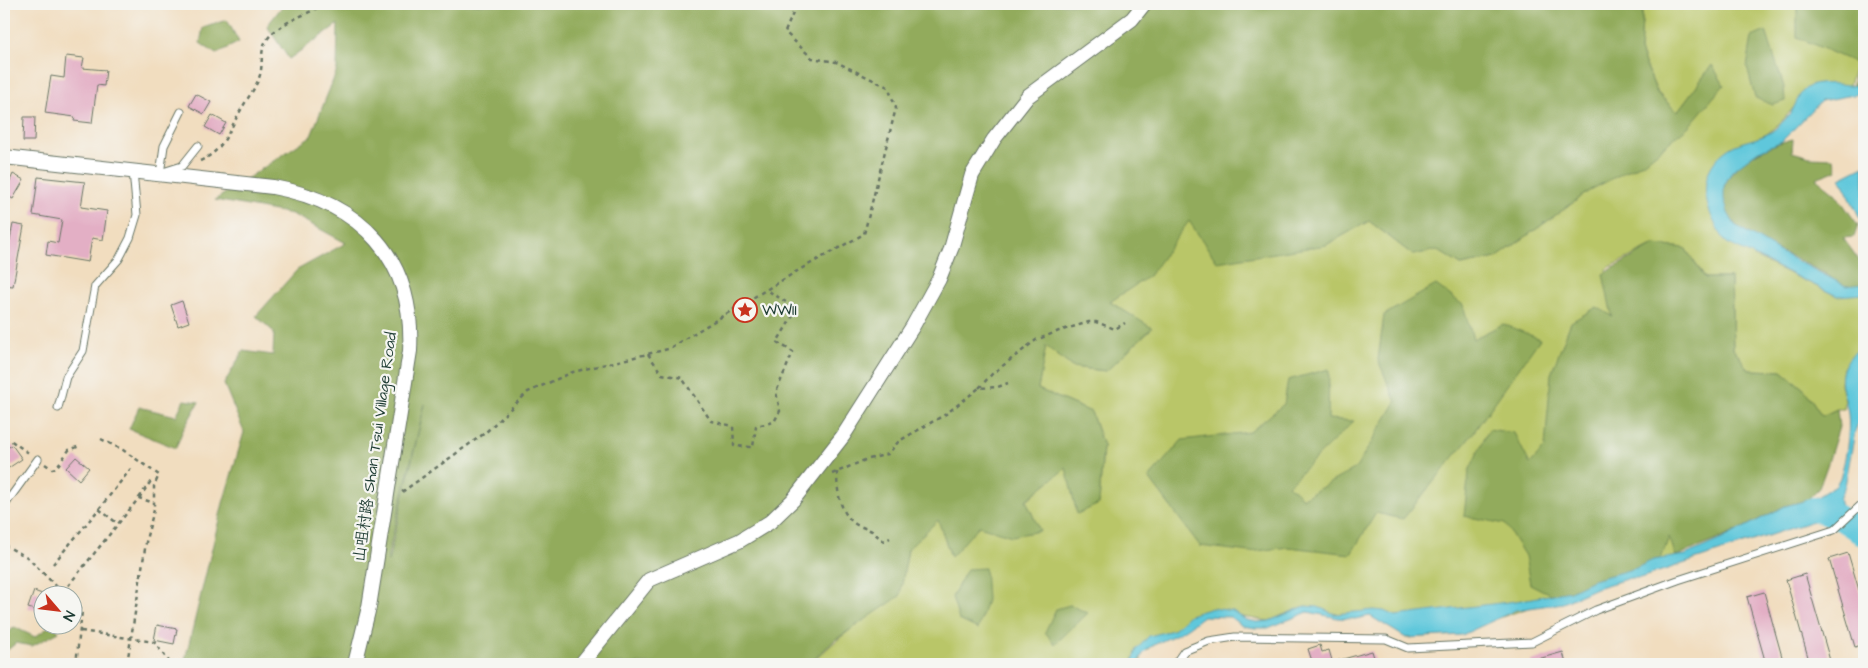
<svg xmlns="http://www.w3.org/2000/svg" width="1868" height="668" font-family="'Architects Daughter','LXGW WenKai TC',sans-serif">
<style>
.green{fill:#b9c668;stroke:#6c824e}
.forest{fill:#92ab5c;stroke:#587448;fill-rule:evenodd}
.water{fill:#5fc7db;stroke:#3f8288}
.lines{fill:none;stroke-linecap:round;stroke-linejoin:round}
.river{stroke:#5fc7db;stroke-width:24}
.building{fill:#e3afc5}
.service-casing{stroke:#687565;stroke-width:9}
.minor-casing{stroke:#687565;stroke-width:16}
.path{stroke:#687565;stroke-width:2.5;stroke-dasharray:4 4;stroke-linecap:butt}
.service{stroke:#fff;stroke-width:7}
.minor{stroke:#fff;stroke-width:14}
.labels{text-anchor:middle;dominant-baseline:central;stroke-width:4.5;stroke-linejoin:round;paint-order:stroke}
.poi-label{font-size:16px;fill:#1f3d34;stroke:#f6f6f2;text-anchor:start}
.street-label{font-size:16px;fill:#1f3d34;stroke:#f6f6f2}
</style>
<rect width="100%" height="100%" fill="#f6f6f2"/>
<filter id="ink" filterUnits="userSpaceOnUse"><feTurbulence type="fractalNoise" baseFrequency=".02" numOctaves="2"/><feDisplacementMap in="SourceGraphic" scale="10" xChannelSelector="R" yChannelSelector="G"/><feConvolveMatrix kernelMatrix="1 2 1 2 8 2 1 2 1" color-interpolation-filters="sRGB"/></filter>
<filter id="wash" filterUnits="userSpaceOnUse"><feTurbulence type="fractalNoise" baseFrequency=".0096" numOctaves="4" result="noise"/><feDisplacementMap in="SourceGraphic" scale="20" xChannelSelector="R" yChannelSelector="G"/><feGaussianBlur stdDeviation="1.12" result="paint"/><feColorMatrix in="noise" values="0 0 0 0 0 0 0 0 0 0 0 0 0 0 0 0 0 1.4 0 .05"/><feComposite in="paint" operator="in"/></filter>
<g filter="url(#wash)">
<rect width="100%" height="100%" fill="#f1ddbf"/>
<!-- green -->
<path class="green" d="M1643,4H1798L1827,47L1856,63L1849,85L1795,106L1782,121L1767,134L1725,152L1754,257L1837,296L1864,289V341L1843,368L1841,384L1845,401L1844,409H1837L1822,416L1805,390L1782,371L1749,370L1733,348L1731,278H1705L1685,248L1654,245L1606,269L1676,556L1451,635L1406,638L1384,611L1335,614L1305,606L1269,621L1203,611L1173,630L1141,655V664H811C837,637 868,617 899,596L908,549L940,514L978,521L1038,527L1026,501L1067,464L1077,513L1099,504L1103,446L1091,412L1038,389L1046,345L1072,367L1106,371L1151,328L1110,302L1189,220L1326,245L1369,221L1413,255L1437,249L1461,265L1496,258L1592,189L1646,161L1724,85L1712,66L1677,112L1657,92L1640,51Z"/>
<!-- forest -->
<path class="forest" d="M284,4H1643L1640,51L1657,93L1677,112L1712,65L1724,85L1689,126L1646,161L1592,189L1496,258L1461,265L1437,250L1413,255L1369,221L1326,245L1217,262L1189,221L1149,276L1110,302L1152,328L1106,371L1072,367L1046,346L1038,389L1091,412L1103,446L1099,504L1077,514L1066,468L1026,500L1040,531L1012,536L979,526L951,557L938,520L908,549L900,596L835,640L809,664H184L223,503L244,432L224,384L243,351L273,355L274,332L256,316L297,270L346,243L292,214L215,200L311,136L337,70L338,24L289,59L267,26ZM425,404L388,562V555Z
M1797,4H1864V92L1860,95L1852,91L1856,63L1797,37Z
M227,20L239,42L216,54L200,43L203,28Z
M1766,31L1784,87L1785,101L1773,105L1755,98L1747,67L1752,37Z
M1793,139L1792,152L1810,157L1833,158L1837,170L1816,178L1835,193L1858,225L1854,237L1843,238L1864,267V284C1859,285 1850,287 1845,286C1838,284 1832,278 1826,274C1815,269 1805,263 1795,258C1780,251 1745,236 1735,224C1697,180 1756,148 1793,139Z
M1654,245L1685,248L1705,278H1731L1733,348L1749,370L1782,371L1805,390L1822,416L1837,409L1839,427L1827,466L1819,488L1806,501L1785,506L1731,534L1676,556L1669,537L1658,567L1556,597L1530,584L1525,556L1505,524L1464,516L1469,471L1489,429L1514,433L1530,464L1545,447L1551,374L1571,322L1597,307L1612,316L1603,274Z
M1436,285L1463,305L1473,339L1503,324L1540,339L1468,440L1403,519L1376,513L1351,554L1288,547L1250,552L1200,546L1149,478L1182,440L1250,432L1284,404L1288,380L1329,369L1328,419L1354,421L1288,485L1303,498L1356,468L1396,402L1378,360L1384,315Z
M184,400L199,402L182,432L176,448L129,429L139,407L176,416Z
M985,568L987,600L978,629L959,620L952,597L967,569Z
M1070,605L1088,613L1055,644L1045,632L1056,609Z
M50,626H54L59,632L32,646L16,643L4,653V638L14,627L35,637Z"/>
<!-- water -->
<path class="water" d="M1864,82V93L1821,101L1782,141L1757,152L1732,171L1724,186V199L1728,213L1735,225L1780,252L1846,286L1864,284V294L1837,296L1727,243C1705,213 1692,174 1728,149C1741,140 1759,140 1771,132C1777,128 1785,120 1790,114C1796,106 1799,90 1810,86C1822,81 1846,85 1859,86Z
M1864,166V221L1862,222L1840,178Z
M1864,341V362L1859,373L1864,390V404L1855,432L1845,486L1839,499L1842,510L1824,521L1819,519L1640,578H1630L1596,588L1563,603L1516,610L1462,635L1406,638L1370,616L1355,619L1338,618L1308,612L1268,628H1255L1242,626L1230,617L1203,616C1197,620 1191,626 1184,630C1168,641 1144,643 1138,664H1132L1137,649L1149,636L1173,630L1189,615L1212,608L1233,611L1246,620L1257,622L1269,621L1305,606L1318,607L1335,614L1374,610L1384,611L1395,616L1516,601L1570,591L1593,580L1636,568L1653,560L1685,555L1724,538L1785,506L1815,498L1836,485L1840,478C1846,459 1850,434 1848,413C1846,397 1838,386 1843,369C1847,358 1857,350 1864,341Z
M776,661L816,664H706Z"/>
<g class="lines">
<!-- river -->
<path class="river" d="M1814,509L1838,517L1864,534"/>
</g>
<g id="blocks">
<!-- building -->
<path class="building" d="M66,56L84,58L82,68L106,70L104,86L97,85L92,123L74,121L75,117L45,113L51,76L64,78Z
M196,94L211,102L204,114L189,106Z
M212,115L226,123L219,135L205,127Z
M24,117H35L34,141H23Z
M13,174L24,180L13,199L4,194Z
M38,177L85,182L81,207L107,211L103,240L92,238L88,262L46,255L48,241L58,243L62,220L33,215Z
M13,224L24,226L13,286L4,285V269Z
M182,301L189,322L178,326L171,305Z
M12,445L22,459L4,471V450Z
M76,457L89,468L79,480L66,468Z
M1848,553L1864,607V644L1855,647L1829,559Z
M1805,574L1831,664H1810L1786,580Z
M34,591L42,594V612L28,608Z
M1764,592L1784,664H1766L1747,597Z
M157,625L177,629L174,644L154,640Z
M1320,645L1322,652L1329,650L1333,664H1313L1308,649Z
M1372,651L1376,664H1336V661Z
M1563,652L1566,664H1531V661Z"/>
</g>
</g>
<g filter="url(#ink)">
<use href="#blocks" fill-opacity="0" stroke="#687565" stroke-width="1"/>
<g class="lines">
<defs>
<path id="service" d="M166,171L182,166L198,146
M160,174L164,146L181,112
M58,408L66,377L83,351L95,286L119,259L130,238L137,215L133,171
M4,506L38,459
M1175,664L1184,651L1209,641L1235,637L1386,639L1408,648L1532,642L1596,610L1678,580L1834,530L1862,504L1864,499"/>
<path id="minor" d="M4,157L273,187C361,203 415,258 410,351L369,607L355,664
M581,664L649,580L739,541L770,522L793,500L843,436L913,326L939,279L951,249L972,175L994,139L1028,96L1132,19L1144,4"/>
</defs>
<!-- service casing -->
<use href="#service" class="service-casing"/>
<!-- minor casing -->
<use href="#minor" class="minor-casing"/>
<!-- path -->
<path class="path" d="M200,161C225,150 229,129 242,108C248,97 256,88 260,75C263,65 260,50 266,41C279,21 305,17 323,4
M648,354L662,374L682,378L711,421L733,426L734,446L753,447L756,426L774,422L780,411L776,392L793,352L777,342L797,309L767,290
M979,388L992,374L1036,340L1059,331L1089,322H1096L1115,329L1125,323
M4,439L10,440L30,454
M101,439L123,450L159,475L154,486V510L147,536L127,664
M45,464L52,469L56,468L69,450L80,446
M837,472C837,490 839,514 857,525C862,527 867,529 872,531C876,534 879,538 884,541L890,538
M832,474L865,460L888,454L899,441L946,414L979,388L998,387L1008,383
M402,492L485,433L528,392L573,372L668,349L799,270L864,234L896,108L888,87L836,62L812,58L785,32L797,4
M139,498L151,481
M99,509L133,466
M4,545L27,557L66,596
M53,564L99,509L118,524
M63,592L139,498L154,503
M72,601L82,611L76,664
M81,631L154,642L171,664
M51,664V660"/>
<!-- service -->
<use href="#service" class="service"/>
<!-- minor -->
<use href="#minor" class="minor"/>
</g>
</g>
<!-- icons -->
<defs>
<symbol id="sight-ring" viewBox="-11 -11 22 22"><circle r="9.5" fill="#f6f6f2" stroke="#c8321e" stroke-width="1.5"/><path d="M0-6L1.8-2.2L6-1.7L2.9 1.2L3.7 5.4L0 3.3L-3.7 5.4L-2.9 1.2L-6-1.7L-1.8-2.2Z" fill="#c8321e"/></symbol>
</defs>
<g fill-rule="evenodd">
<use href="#sight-ring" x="731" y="296" width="28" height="28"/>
</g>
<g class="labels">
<!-- poi labels -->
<g class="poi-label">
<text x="762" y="310">WWII</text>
</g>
<!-- street labels -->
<g class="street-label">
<text transform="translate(375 447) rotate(-82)">山咀村路 Shan Tsui Village Road</text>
</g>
</g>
<!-- margin -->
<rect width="1868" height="668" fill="none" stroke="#f6f6f2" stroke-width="20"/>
<!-- north arrow -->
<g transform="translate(58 610) rotate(118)"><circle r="24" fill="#f6f6f2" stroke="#a0aca6"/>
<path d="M0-4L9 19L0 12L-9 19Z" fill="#c8321e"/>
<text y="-8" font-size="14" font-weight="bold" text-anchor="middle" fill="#1f3d34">N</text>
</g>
</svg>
